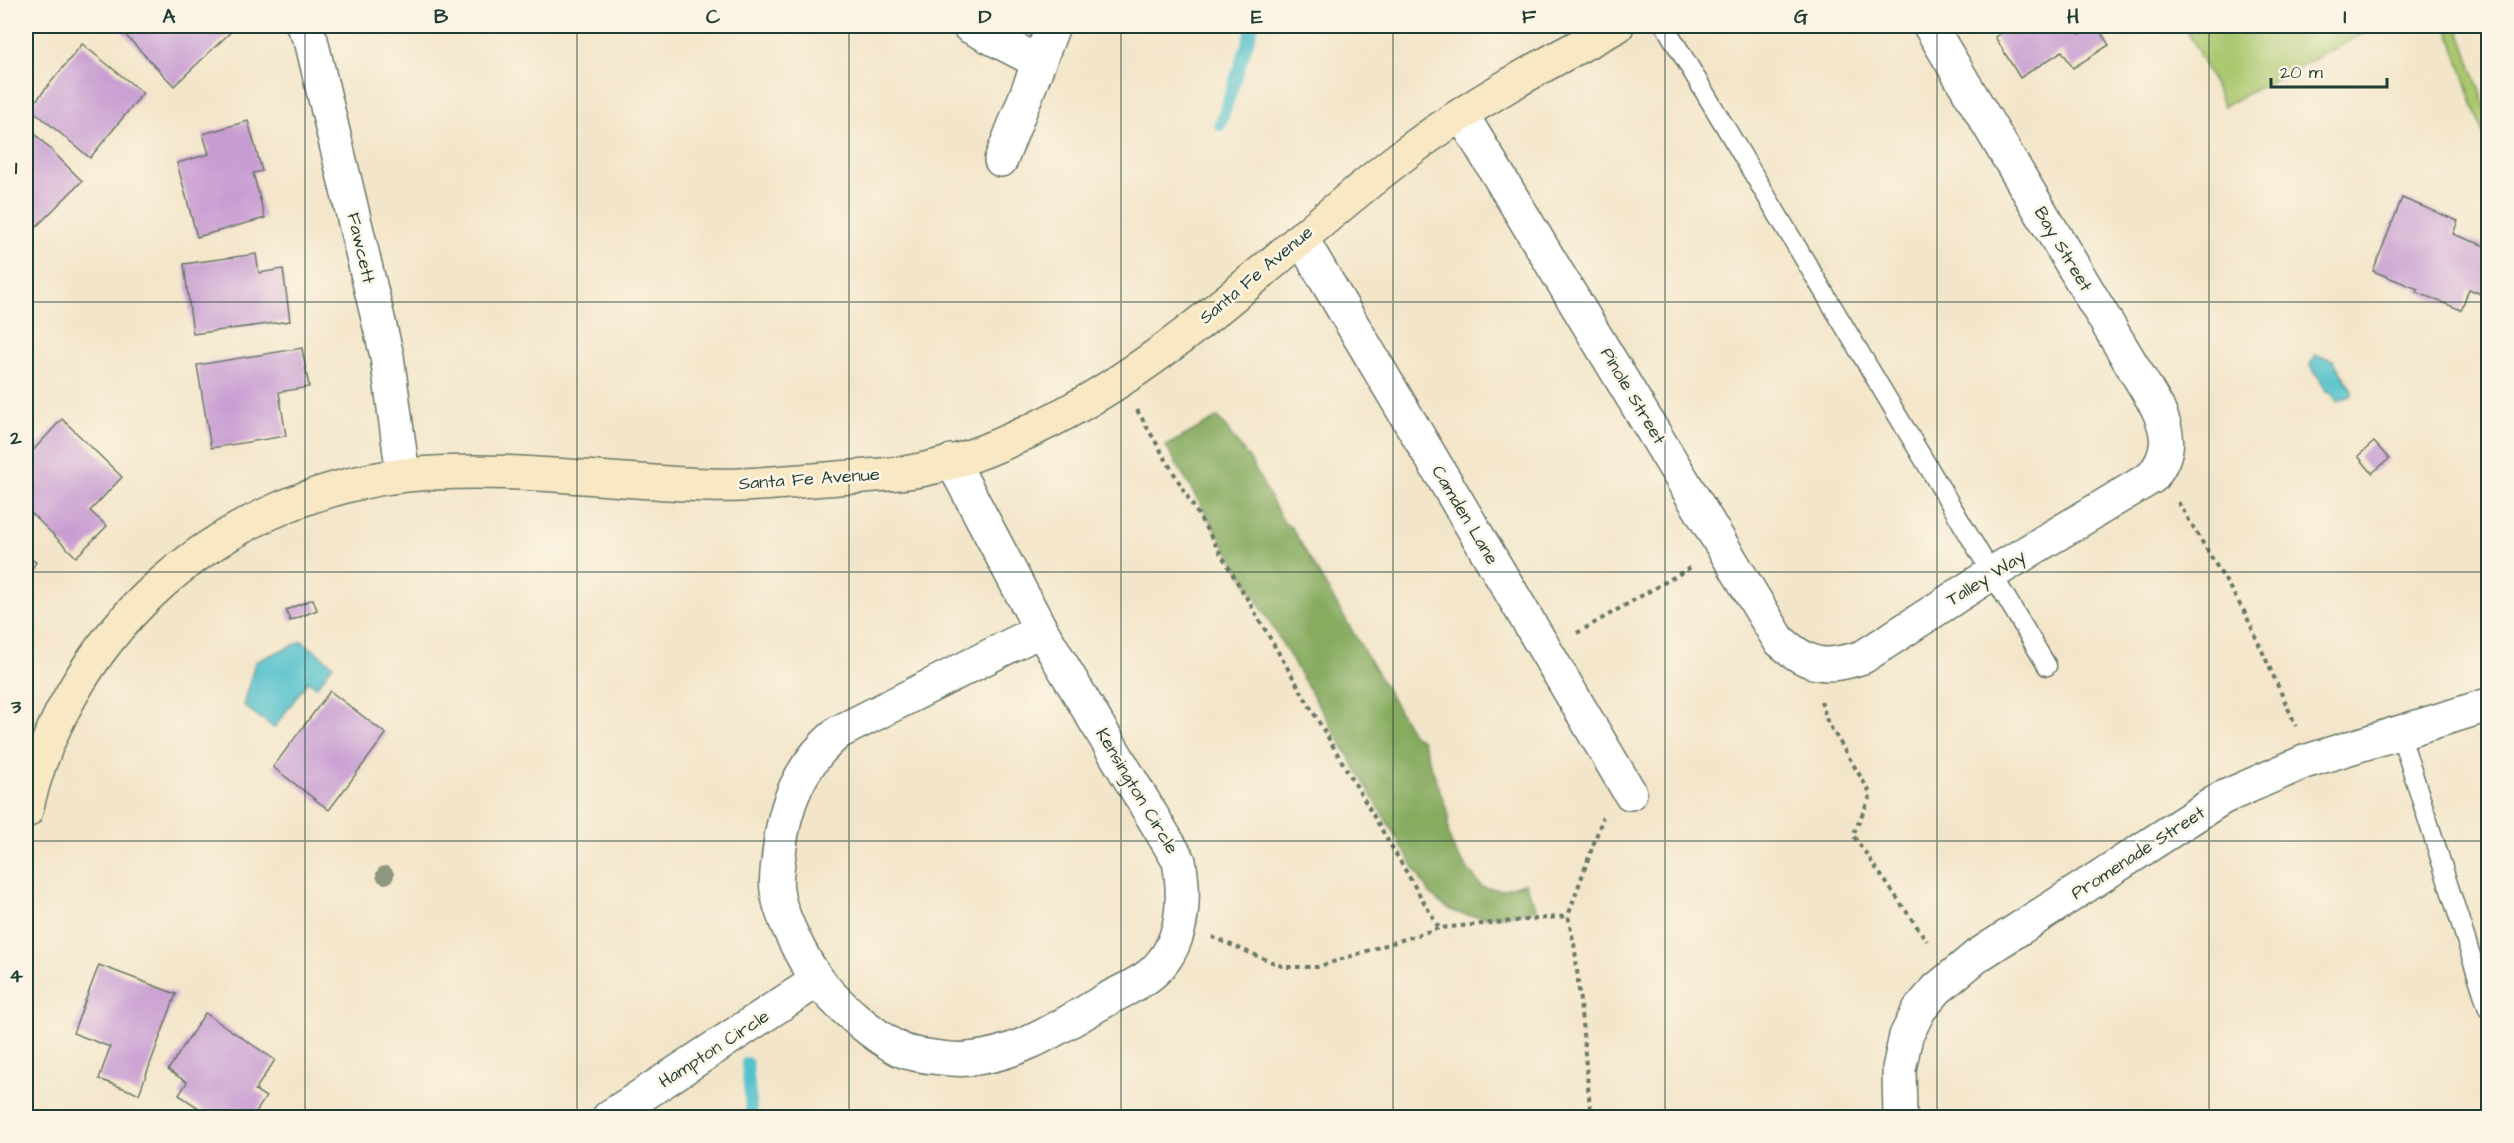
<svg xmlns="http://www.w3.org/2000/svg" width="2514" height="1143" font-family="'Architects Daughter',sans-serif">
<style>
.green{fill:#aac76e;stroke:#648251;stroke-width:1.5}
.forest{fill:#87ac61;stroke:#53744a;stroke-width:1.5}
.water{fill:#54c1cc;stroke:#3a7f80;stroke-width:1.5}
.lines{fill:none;stroke-linecap:round;stroke-linejoin:round}
.stream{stroke:#54c1cc;stroke-width:12}
.building{fill:#c79cd2}
.lane-casing{stroke:#697868;stroke-width:21}
.street-casing{stroke:#697868;stroke-width:36}
.secondary-casing{stroke:#697868;stroke-width:36}
.path{stroke:#697868;stroke-width:4;stroke-dasharray:4.5 4.5;stroke-linecap:butt}
.lane{stroke:#fff;stroke-width:18}
.street{stroke:#fff;stroke-width:33}
.secondary{stroke:#f8e8c3;stroke-width:33}
.tree{fill:#8e987e}
.grid{fill:none;stroke:#1f3d34;stroke-width:1.5;stroke-opacity:0.55}
.labels{text-anchor:middle;dominant-baseline:central;stroke-width:5;stroke-linejoin:round;paint-order:stroke}
.street-label{font-size:18px;fill:#1f3d34;stroke:#fcf5e5}
.neatline{fill:none;stroke:#1f3d34;stroke-width:2}
.grid-label{font-size:20px;text-anchor:middle;font-weight:bold;fill:#1f3d34}
</style>
<rect width="100%" height="100%" fill="#fcf5e5"/>
<filter id="ink" filterUnits="userSpaceOnUse"><feTurbulence type="fractalNoise" baseFrequency=".0167" numOctaves="2"/><feDisplacementMap in="SourceGraphic" scale="12" xChannelSelector="R" yChannelSelector="G"/><feConvolveMatrix kernelMatrix="1 2 1 2 8 2 1 2 1" color-interpolation-filters="sRGB"/></filter>
<filter id="wash" filterUnits="userSpaceOnUse"><feTurbulence type="fractalNoise" baseFrequency=".008" numOctaves="4" result="noise"/><feDisplacementMap in="SourceGraphic" scale="24" xChannelSelector="R" yChannelSelector="G"/><feGaussianBlur stdDeviation="1.35" result="paint"/><feColorMatrix in="noise" values="0 0 0 0 0 0 0 0 0 0 0 0 0 0 0 0 0 1.4 0 .05"/><feComposite in="paint" operator="in"/></filter>
<g filter="url(#wash)">
<rect width="100%" height="100%" fill="#f3e5c9"/>
<!-- green -->
<path class="green" d="M2183,26H2378L2224,106L2192,39Z
M2447,26H2458L2488,116V149Z"/>
<!-- forest -->
<path class="forest" d="M1218,417L1250,460L1284,523L1292,528L1413,735L1422,740L1449,816C1442,844 1466,866 1482,887L1501,890L1525,883L1537,910C1510,915 1472,923 1447,908C1441,905 1435,898 1429,893L1166,446Z"/>
<!-- water -->
<path class="water" d="M2316,355L2333,360L2352,390V395L2337,402L2331,392L2327,391L2310,364Z
M302,641L333,665L316,687L308,681L274,728L244,706L255,662Z"/>
<g class="lines">
<!-- stream -->
<path class="stream" d="M1220,125L1253,26
M747,1063L752,1118"/>
</g>
<g id="blocks">
<!-- building -->
<path class="building" d="M117,26H237L174,86Z
M2013,26H2075L2080,34L2097,26L2109,45L2073,68L2062,51L2020,78L1995,37Z
M82,44L143,93L90,158L30,108Z
M248,121L262,171L253,173L265,218L197,237L177,163L209,154L203,134Z
M30,129L82,181L26,237V133Z
M2402,198L2458,221L2453,234L2488,247V297L2469,289L2461,310L2416,292L2418,289L2373,271Z
M256,254L259,273L283,269L290,321L193,334L184,264Z
M302,348L309,387L279,392L286,436L211,448L197,365Z
M62,419L122,477L90,511L107,526L76,557L26,508V458Z
M2374,442L2389,459L2372,473L2358,456Z
M26,556L36,562L26,580Z
M313,599L317,610L290,621L286,610Z
M330,691L386,734L329,810L273,767Z
M99,965L176,994L139,1094L99,1079L110,1047L73,1033Z
M205,1013L275,1060L255,1090L266,1097L252,1118H214L179,1095L187,1082L168,1070Z"/>
</g>
</g>
<g filter="url(#ink)">
<use href="#blocks" fill-opacity="0" stroke="#697868" stroke-width="1.5"/>
<g class="lines">
<defs>
<path id="lane" d="M1665,26L2047,666
M2400,733L2488,1009"/>
<path id="street" d="M303,26L311,40L387,356L403,475
M969,26L1039,62
M1462,115L1779,640C1809,667 1825,669 1863,657L1994,572L2152,477C2171,453 2170,434 2157,407L1930,26
M1001,160L1053,26
M1301,238L1630,793
M952,461L1041,630L1179,861C1186,900 1184,946 1151,974C1138,985 1119,992 1104,1001C1061,1026 1019,1055 968,1059C955,1061 912,1055 901,1050C876,1038 834,1002 818,980C803,961 779,913 777,890C775,879 778,865 779,854C784,804 800,764 839,732L1041,630
M609,1117L818,980
M1900,1118L1899,1069L1906,1036L1919,1010L1937,989L1977,956L2222,798L2304,762L2488,705"/>
<path id="secondary" d="M26,811C45,728 89,651 152,592C220,528 312,485 406,475C506,465 610,482 710,485C744,487 780,482 814,480C845,477 877,476 909,472C951,466 995,448 1034,429C1175,363 1283,246 1406,153C1472,103 1545,64 1617,26"/>
</defs>
<!-- lane casing -->
<use href="#lane" class="lane-casing"/>
<!-- street casing -->
<use href="#street" class="street-casing"/>
<!-- secondary casing -->
<use href="#secondary" class="secondary-casing"/>
<!-- path -->
<path class="path" d="M1137,410L1439,928
M2178,502L2245,613L2296,726
M1577,633L1693,566
M1821,701L1827,721L1871,794L1853,835L1927,941
M1212,937L1284,967H1317L1439,928L1568,916
M1591,1118L1575,949L1568,916L1603,817"/>
<!-- lane -->
<use href="#lane" class="lane"/>
<!-- street -->
<use href="#street" class="street"/>
<!-- secondary -->
<use href="#secondary" class="secondary"/>
</g>
<!-- trees -->
<circle class="tree" cx="385" cy="875" r="9"/>
</g>
<!-- grid -->
<path class="grid" d="M305,26V1118M577,26V1118M849,26V1118M1121,26V1118M1393,26V1118M1665,26V1118M1937,26V1118M2209,26V1118M26,302H2488M26,572H2488M26,841H2488"/>
<g class="labels">
<!-- street labels -->
<g class="street-label">
<text transform="translate(361 248) rotate(77)">Fawcett</text>
<text transform="translate(2063 249) rotate(59)">Bay Street</text>
<text transform="translate(1256 275) rotate(-40)">Santa Fe Avenue</text>
<text transform="translate(1633 396) rotate(59)">Pinole Street</text>
<text transform="translate(809 479) rotate(-4)">Santa Fe Avenue</text>
<text transform="translate(1465 515) rotate(59)">Camden Lane</text>
<text transform="translate(1986 578) rotate(-32)">Talley Way</text>
<text transform="translate(1137 791) rotate(59)">Kensington Circle</text>
<text transform="translate(2138 853) rotate(-33)">Promenade Street</text>
<text transform="translate(714 1049) rotate(-33)">Hampton Circle</text>
</g>
</g>
<!-- margin -->
<rect width="2514" height="1143" fill="none" stroke="#fcf5e5" stroke-width="66"/>
<!-- scale -->
<path d="M2271 78v9h116v-9" fill="none" stroke="#1f3d34" stroke-width="3"/>
<text x="2280" y="78" font-size="18" fill="#1f3d34" stroke="#fcf5e5" stroke-width="4.5" paint-order="stroke">20 m</text>
<rect x="33" y="33" width="2448" height="1077" class="neatline"/>
<g class="grid-label">
<text x="169" y="23">A</text>
<text x="441" y="23">B</text>
<text x="713" y="23">C</text>
<text x="985" y="23">D</text>
<text x="1257" y="23">E</text>
<text x="1529" y="23">F</text>
<text x="1801" y="23">G</text>
<text x="2073" y="23">H</text>
<text x="2345" y="23">I</text>
<text x="16" y="174">1</text>
<text x="16" y="444">2</text>
<text x="16" y="713">3</text>
<text x="16" y="982">4</text>
</g>
</svg>
